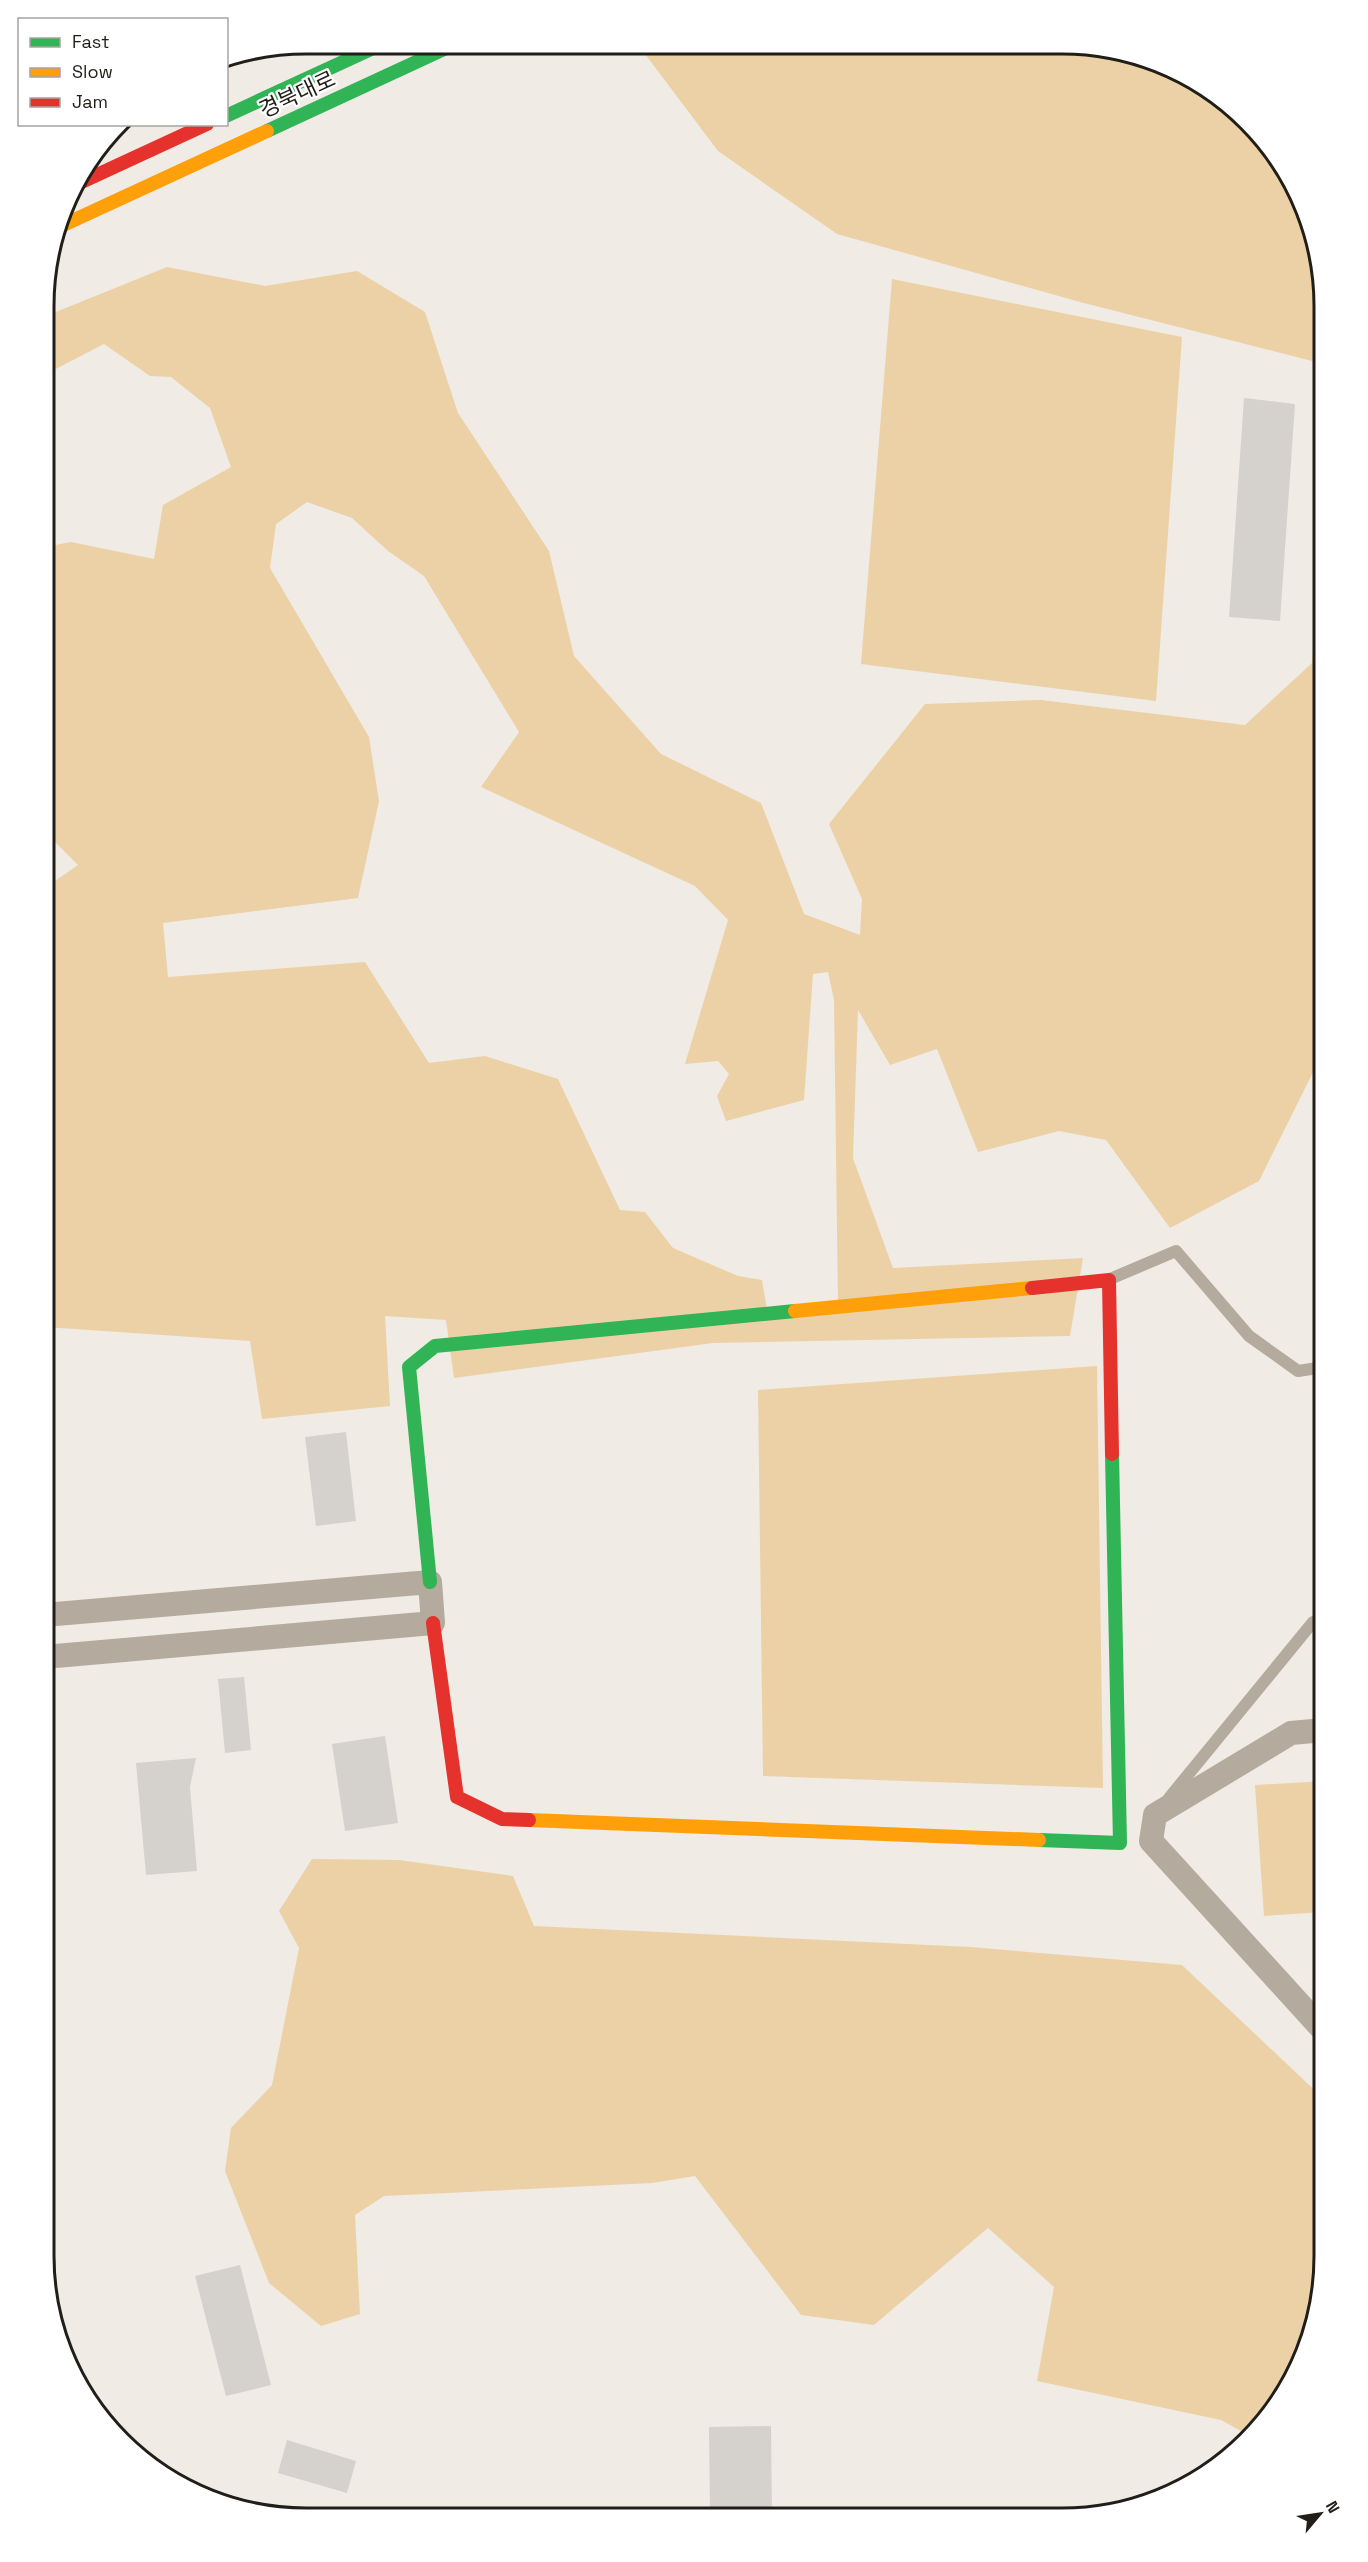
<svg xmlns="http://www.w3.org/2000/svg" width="1368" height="2562" font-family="'Space Grotesk','Noto Sans KR',sans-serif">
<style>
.green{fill:#ecd1a6;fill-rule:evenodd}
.building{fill:#d5d1cc}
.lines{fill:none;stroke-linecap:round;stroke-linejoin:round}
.lane{stroke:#b4aa9d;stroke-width:12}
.street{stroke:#b4aa9d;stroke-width:24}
.fast{stroke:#30b455;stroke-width:14}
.slow{stroke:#ff9f0a;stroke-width:14}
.jam{stroke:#e5322d;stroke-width:14}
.labels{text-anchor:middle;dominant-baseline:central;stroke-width:4.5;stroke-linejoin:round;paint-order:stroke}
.street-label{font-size:22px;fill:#211e1a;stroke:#fff}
.rim{fill:none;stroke:#211e1a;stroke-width:3}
</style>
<rect width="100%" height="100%" fill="#f0ebe4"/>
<!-- green -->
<path class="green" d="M639,46L1113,48L1178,70L1235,108L1280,160L1310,221L1324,306V364L1080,302L837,234L718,151Z
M167,267L265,286L357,271L425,312L458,413L549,551L574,656L661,754L761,803L804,914L860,935L862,899L829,824L925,704L1041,700L1245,725L1312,663L1317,600L1324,578V1050L1259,1181L1170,1228L1106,1140L1059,1131L978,1152L937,1049L890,1065L858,1010L853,1158L893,1268L1083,1258L1070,1336L713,1343L454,1378L446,1320L385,1316L390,1406L262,1419L250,1341L45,1327V888L78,865L45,832V547L71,542L154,559L163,505L231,467L210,408L171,377L150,376L104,344L46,374V316ZM307,502L352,518L388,551L424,576L519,732L481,787L695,886L728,920L685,1064L718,1061L729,1074L717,1096L726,1121L804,1100L813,974L828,972L834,1000L838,1304L767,1310L762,1280L738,1276L673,1248L645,1212L620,1210L558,1079L485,1056L429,1063L365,962L168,977L163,923L358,898L379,801L369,737L270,568L276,524Z
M892,279L1182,337L1156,701L861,664Z
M1097,1366L1103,1788L763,1776L758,1390Z
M1324,1781V1912L1264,1916L1255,1785Z
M312,1859L399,1860L513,1876L534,1926L970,1947L1182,1965L1324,2099V2274L1305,2356L1270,2416L1250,2436L1221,2420L1037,2381L1054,2287L988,2228L874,2325L801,2315L695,2176L652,2183L384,2196L355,2215L360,2314L321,2326L269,2283L225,2171L231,2128L272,2085L299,1948L279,1911Z"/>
<!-- building -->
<path class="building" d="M1244,398L1295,404L1280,621L1229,617Z
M346,1432L356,1521L316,1526L305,1437Z
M244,1677L251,1750L225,1753L218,1679Z
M385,1736L398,1823L345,1831L332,1744Z
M196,1758L190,1787L197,1871L146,1875L136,1763Z
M240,2265L271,2385L226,2396L195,2276Z
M771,2426L772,2518L710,2517L709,2427Z
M287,2440L356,2461L347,2493L278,2473Z"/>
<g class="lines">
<!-- lane -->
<path class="lane" d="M1110,1279L1176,1251L1249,1336L1298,1371L1324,1367
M1169,1798L1313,1622L1324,1621"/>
<!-- street -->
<path class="street" d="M44,1657L433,1623L430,1582L44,1615
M1151,1841L1324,2031
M1151,1841L1155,1815L1291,1733L1324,1730"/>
<!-- fast -->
<path class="fast" d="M226,116L382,44
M267,131L455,44
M430,1582L409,1367L435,1346L795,1311
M1039,1840L1120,1843L1112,1454"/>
<!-- slow -->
<path class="slow" d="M59,227L267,131
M795,1311L1032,1288
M529,1820L1039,1840
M44,2181L50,2296"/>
<!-- jam -->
<path class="jam" d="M73,186L207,124
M1032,1288L1109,1280L1112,1454
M433,1623L457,1797L502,1819L529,1820"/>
</g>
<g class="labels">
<!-- street labels -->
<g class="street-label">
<text transform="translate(297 94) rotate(-25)">경북대로</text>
</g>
</g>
<!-- crop -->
<path d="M0 0H1368V2562H0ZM306 54H1062A252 252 0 0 1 1314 306V2256A252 252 0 0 1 1062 2508H306A252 252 0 0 1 54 2256V306A252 252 0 0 1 306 54Z" fill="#fff" fill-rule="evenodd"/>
<path class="rim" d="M306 54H1062A252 252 0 0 1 1314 306V2256A252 252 0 0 1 1062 2508H306A252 252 0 0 1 54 2256V306A252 252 0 0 1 306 54Z"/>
<!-- legend -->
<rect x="18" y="18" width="210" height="108" fill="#ffffff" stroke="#a6a5a3" stroke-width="1.5"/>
<rect x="30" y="38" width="30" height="9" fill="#30b455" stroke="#a6a5a3" stroke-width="1.5"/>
<text x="72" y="48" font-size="18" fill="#211e1a">Fast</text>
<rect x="30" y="68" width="30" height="9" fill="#ff9f0a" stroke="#a6a5a3" stroke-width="1.5"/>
<text x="72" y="78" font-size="18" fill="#211e1a">Slow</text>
<rect x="30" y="98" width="30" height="9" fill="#e5322d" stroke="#a6a5a3" stroke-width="1.5"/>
<text x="72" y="108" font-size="18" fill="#211e1a">Jam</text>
<!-- north arrow -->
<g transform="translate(1320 2514) rotate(61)" stroke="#ffffff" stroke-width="4.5" paint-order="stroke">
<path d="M0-4.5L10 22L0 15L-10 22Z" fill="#211e1a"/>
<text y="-9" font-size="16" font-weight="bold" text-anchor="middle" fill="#211e1a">N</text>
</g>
</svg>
